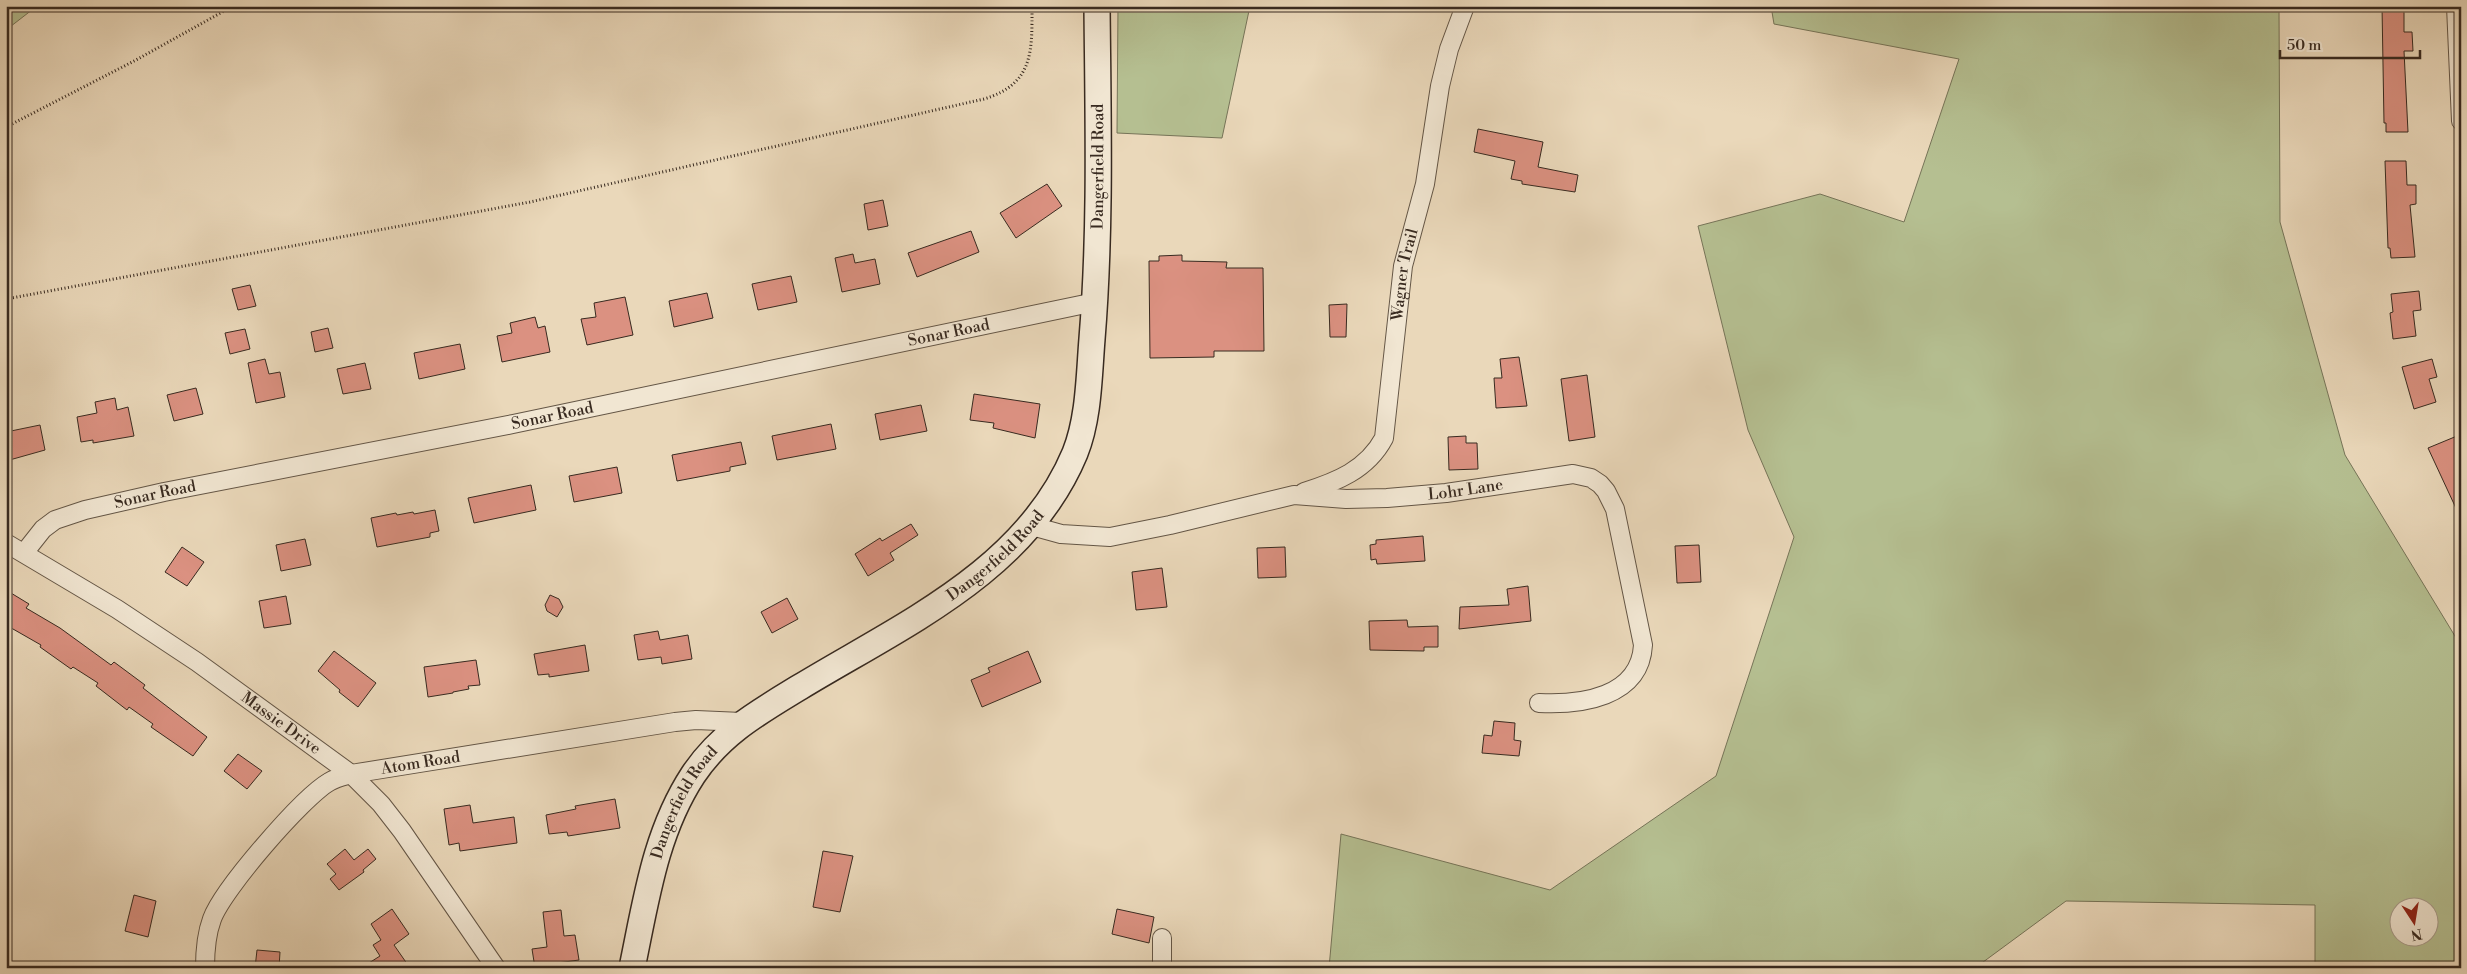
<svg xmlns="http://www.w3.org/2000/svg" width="2467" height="974" font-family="'Libre Bodoni',serif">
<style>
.green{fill:#b5bf91;stroke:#767458;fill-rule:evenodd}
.building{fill:#db9181;stroke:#382a20}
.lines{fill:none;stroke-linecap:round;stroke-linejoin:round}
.street-casing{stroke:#645646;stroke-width:20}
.secondary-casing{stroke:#382a20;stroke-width:28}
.path{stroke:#382a20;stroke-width:3;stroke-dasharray:1 2.5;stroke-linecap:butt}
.street{stroke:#f1e6d2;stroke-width:18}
.secondary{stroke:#f1e6d2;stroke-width:25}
.labels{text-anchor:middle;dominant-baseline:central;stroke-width:4.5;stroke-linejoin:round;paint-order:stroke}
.street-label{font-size:16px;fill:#382a20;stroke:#f1e6d2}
</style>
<rect width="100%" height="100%" fill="#ead8ba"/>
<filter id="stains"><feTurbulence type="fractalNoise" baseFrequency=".004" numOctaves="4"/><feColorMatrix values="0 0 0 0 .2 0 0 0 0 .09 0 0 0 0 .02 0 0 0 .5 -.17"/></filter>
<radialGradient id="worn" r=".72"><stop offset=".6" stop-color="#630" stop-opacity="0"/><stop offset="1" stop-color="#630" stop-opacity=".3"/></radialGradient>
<!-- green -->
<path class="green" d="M6,6H37L6,30Z
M1118,6H1250L1222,138L1117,133Z
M1771,6H2279L2280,222L2345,455L2461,646V968H2315V905L2066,901L1975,968H1329L1341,834L1550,890L1716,776L1794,537L1748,430L1698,226L1820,194L1904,222L1959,59L1774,24ZM2400,906H2430V936H2400Z"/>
<!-- building -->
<path class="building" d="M2382,6H2404V32H2412L2413,51H2404L2408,132H2386V123H2384Z
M1478,129L1543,142L1538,167L1578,175L1575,192L1522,184V181L1511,179L1515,161L1474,152Z
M2385,161H2406L2407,185H2416V204L2410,205L2415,257L2391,258L2390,248H2388Z
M1047,184L1062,206L1016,238L1000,213Z
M883,200L888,226L868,230L864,204Z
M971,231L979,252L917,277L908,253Z
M853,254L855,263L875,259L880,284L842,292L835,258Z
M1182,255V261L1227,262L1226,268H1263L1264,351H1214V357L1150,358L1149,261H1159V256Z
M791,276L797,302L758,310L752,284Z
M250,285L256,306L238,310L232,289Z
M2419,291L2421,310L2413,311L2416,336L2393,339L2390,313L2393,312L2391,294Z
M707,293L713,318L674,327L669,301Z
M625,297L633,335L587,345L581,319L596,317L594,303Z
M1347,304L1346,337H1330L1329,305Z
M535,317L538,328L545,326L550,352L502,362L497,336L512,333L510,323Z
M328,328L333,348L315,352L311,332Z
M245,329L250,349L230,354L225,333Z
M460,344L465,369L419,379L414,353Z
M1519,357L1527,406L1496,408L1494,378H1502L1500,359Z
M265,359L269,374L280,372L285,397L256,403L248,363Z
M2432,359L2437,377L2429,379L2436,402L2414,409L2402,367Z
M365,363L371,389L343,394L337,369Z
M1587,375L1595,437L1569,441L1561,379Z
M196,388L203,414L174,421L167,395Z
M974,394L1040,404L1035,438L993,428L994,423L970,420Z
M115,398L117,410L128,407L134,436L93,443V440L81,442L77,417L97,413L95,402Z
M921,405L927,431L880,440L875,414Z
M831,424L836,449L777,460L772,436Z
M40,425L45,450L6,461V432Z
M1466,436V443H1477L1478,469L1449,470L1448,437Z
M2457,436L2461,445V451L2456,453L2461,463V519L2428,448Z
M741,442L746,464L730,467V471L677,481L672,455Z
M617,467L622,493L574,502L569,476Z
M531,485L536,510L474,523L468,498Z
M435,510L439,531L430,533V537L377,547L371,518L396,513L397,515L413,512L414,514Z
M911,524L918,535L890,553L894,560L868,576L855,554L880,538L882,541Z
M1423,536L1425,561L1377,564L1376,559L1371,560L1370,545L1376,544V540Z
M305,539L311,565L281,571L276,545Z
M1699,545L1701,582L1677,583L1675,546Z
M182,547L204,562L187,586L165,572Z
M1285,547L1286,577L1258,578L1257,548Z
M1162,568L1167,607L1136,610L1132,572Z
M1528,586L1531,621L1459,629L1460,607L1509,605L1507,589Z
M6,590L29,604L26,608L60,628L111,665L114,662L145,685L143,688L207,737L193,756L151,727L153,724L129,707L127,710L96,686L98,683L73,667L71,669L40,647L41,645L6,625Z
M550,595L559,599L563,607L557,617L547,611L545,605Z
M286,596L291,624L264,628L259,601Z
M787,598L798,619L772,633L761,612Z
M1407,620L1408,627L1438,626V647H1424V651L1370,650L1369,621Z
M658,631L660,640L688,635L692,659L662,664L661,657L638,660L634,635Z
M585,645L589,671L549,677V674L538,675L534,654Z
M334,651L376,683L358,707L339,692L340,690L318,671Z
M1028,651L1041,682L982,707L971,680L990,672L988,668Z
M476,660L480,685L468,686L469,689L453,692V693L428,697L424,667Z
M1494,721L1515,723L1514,740L1521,741L1519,756L1482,753L1484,735L1492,736Z
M238,754L262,771L247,789L224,771Z
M615,799L620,828L568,836L567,832L549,834L546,815L576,809L575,806Z
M470,805L473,823L514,817L517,843L460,851L459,843L449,845L444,809Z
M345,849L354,860L368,849L376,859L363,870L364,872L339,890L330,879L336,874L327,864Z
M823,851L853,856L840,912L813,907Z
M134,895L156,901L148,937L125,931Z
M392,909L409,934L394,945L410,968H361L380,956L373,945L381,940L371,924Z
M1117,909L1154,917L1149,943L1112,934Z
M561,910L564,936L575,935L579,960L550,964V968H535L532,949L547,947L543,912Z
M257,950L280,952L279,968H255Z"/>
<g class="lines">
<defs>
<g id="street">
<path d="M2456,6L2461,121"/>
<path id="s1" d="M1304,492C1336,482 1367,470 1384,438L1403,266L1425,184L1440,86L1449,49L1465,6"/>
<path id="s2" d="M1032,526L1061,534L1110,537L1170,525L1294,495L1346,499L1387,498L1446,493L1573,474L1591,478L1600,484L1606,491L1615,509L1643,645C1640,698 1580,705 1539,703"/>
<path id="s3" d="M6,543L117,609L197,662L351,774L381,804L402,831L496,968"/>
<path id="s4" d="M24,553L43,529L55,520L85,510L164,492L513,424L1095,302"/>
<path id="s5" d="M205,968C205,951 206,935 212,919C223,889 302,798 329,782C335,778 344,776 351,774L675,722L696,720L742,722"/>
<path d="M1162,968V938"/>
</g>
<g id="secondary">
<path id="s6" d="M632,968C646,901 655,833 693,775C721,733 759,712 800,687C902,625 1026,571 1075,453C1089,418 1089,376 1092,339C1101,228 1098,117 1097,6"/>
</g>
</defs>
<!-- street casing -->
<use href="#street" class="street-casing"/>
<!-- secondary casing -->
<use href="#secondary" class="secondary-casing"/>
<!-- path -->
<path class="path" d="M6,127L136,60L233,6
M6,299L530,202L984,99C1034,84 1032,51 1032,6"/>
<!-- street -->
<use href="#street" class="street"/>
<!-- secondary -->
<use href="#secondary" class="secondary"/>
</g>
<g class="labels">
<!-- street labels -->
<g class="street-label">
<text stroke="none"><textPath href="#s6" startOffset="1000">Dangerfield Road</textPath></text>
<text stroke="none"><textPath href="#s1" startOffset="264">Wagner Trail</textPath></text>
<text stroke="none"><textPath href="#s4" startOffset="959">Sonar Road</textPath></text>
<text stroke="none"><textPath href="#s4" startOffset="554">Sonar Road</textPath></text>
<text stroke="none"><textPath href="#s2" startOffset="440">Lohr Lane</textPath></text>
<text stroke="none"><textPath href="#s4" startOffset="149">Sonar Road</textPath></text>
<text stroke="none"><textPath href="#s6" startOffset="580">Dangerfield Road</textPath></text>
<text stroke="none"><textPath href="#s3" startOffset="329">Massie Drive</textPath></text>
<text stroke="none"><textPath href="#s5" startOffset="325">Atom Road</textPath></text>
<text stroke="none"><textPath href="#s6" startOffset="175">Dangerfield Road</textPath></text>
</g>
</g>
<!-- margin -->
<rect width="2467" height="974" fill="none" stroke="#ead8ba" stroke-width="25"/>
<rect x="8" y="8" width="2452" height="959" fill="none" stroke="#382a20" stroke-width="2.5"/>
<rect x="12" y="12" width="2442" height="949" fill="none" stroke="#382a20"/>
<!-- north arrow -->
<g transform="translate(2414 922) rotate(168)"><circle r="24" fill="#f1e6d2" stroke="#a79b8b"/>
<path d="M0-4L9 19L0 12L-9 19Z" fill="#8f2418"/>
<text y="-8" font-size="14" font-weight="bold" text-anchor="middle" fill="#382a20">N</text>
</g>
<!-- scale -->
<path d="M2280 50v8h140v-8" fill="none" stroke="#382a20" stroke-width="2.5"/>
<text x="2287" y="50" font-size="15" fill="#382a20" stroke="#f1e6d2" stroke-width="4" paint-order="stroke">50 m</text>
<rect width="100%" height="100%" filter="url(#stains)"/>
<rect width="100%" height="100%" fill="url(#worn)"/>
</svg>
